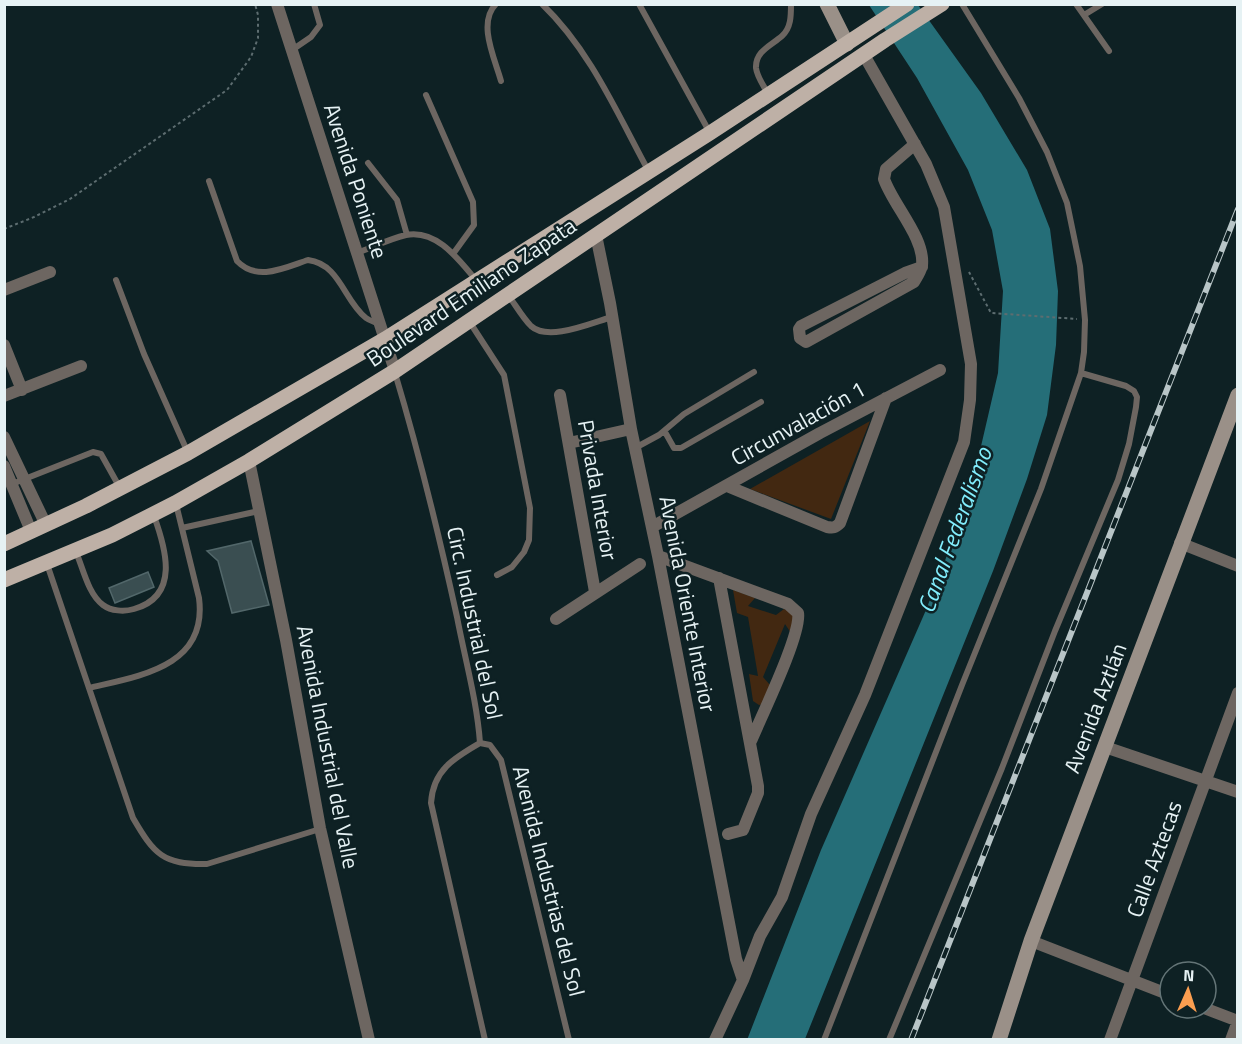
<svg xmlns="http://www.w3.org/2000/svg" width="1242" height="1044" font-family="'Titillium Web',sans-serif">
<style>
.green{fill:#422811}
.water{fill:#256e78}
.building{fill:#3a4e51;stroke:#52676a;stroke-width:1.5}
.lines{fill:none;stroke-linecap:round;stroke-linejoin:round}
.path{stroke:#5d6d70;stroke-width:2;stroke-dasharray:3 3;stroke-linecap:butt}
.lane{stroke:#6d6661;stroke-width:6}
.street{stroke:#6d6661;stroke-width:12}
.secondary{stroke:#9a9088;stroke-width:15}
.primary{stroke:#beb0a6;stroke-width:15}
.rail-casing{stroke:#b8c5c7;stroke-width:6}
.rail{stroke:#0e2124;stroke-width:4;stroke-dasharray:11;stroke-linecap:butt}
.labels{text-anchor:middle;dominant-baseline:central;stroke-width:5;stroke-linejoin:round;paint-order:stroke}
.street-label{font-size:22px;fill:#e6f2f4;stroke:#0e2124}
.water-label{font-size:24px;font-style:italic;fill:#82eefd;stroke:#0e2124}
</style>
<rect width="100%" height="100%" fill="#0e2124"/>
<!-- green -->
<path class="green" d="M870,421L831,519L750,489Z
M733,590L755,598L748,606L776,615L784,609L798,614L791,633L785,624L763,677L770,685L764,704L759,705L753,701L749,674L758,676L748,617L737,613Z"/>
<!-- water -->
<path class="water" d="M869,5H918L981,93L1027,170L1050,229L1058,291L1056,345L1047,415L1027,479L993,571L805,1039L747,1040L821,850L926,610L969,498L998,373L1003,291L992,230L968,170L917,78Z"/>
<!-- building -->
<path class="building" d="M251,541L269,605L232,613L218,561L207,551Z
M148,572L154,587L115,603L109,588Z"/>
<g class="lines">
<!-- path -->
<path class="path" d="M4,229L34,217L70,199L227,90L251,57L258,38V15L255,4
M969,272L991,313L1077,319"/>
<!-- lane -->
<path class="lane" d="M496,4C477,23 495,59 501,81
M542,4C590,50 617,113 648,170
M639,4L710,133
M1076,4L1109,51
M1084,15L1102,4
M292,50L311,37L320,25L314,4
M768,94C764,86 757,77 756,68C755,51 772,45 782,36C791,28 791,16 791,4
M426,95L473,202L474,225L453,254
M368,163L397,200L407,235
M209,181L237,261C257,282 284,268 308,260C340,264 344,301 366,318C370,321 375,322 379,324
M357,253C373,247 389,239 406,235C437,229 459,260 476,280
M116,280L144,354L188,453
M508,295C515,304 522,317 531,326C548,342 591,323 612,317
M469,321L504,375L530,508L529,540L524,552L512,567L497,575
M395,373C419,453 439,535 457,617C465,659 477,701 480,743
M665,432L674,448H681L761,402
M635,448L659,435L684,414L754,372
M12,484L93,452L101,454L120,488
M182,528L259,511
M76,552C83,568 88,594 103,605C111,611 124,612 134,609C180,596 166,549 154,516
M47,564L133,818C154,854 163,865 207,864L320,829
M89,688C139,676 208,667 199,598L176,504
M480,743C454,758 433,770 431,803L485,1040
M480,743L490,745L501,760L569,1040
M824,1040L962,685L1041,489L1081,373L1084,352L1085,320L1080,266L1067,203L1047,152L1019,98L962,4
M889,1040L1002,768L1055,631L1118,480L1129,444L1136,407L1137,397L1134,391L1126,386L1081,373"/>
<!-- street -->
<path class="street" d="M277,4L395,371
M915,144L886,169L884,179C893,205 925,238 922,265C921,271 917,277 914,282L806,342L800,338L799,329L801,326L905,273L922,267
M596,235L610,303L631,429L658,556L736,959L743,980
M4,290L50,272
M4,345L22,390
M560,395L595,592
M4,396L81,366
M4,437L46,525
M569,443L631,429
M249,461L286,640L320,828L369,1040
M4,466L31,531
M727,486L827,527C833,528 835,528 840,523L886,398
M652,527L820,433L940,370
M1180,543L1238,566
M658,556L788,604L798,613C802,633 761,717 751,741
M719,578L758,786V793L743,830L728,834
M556,619L640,564
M1105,747L1238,792
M1031,941L1170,995
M1204,1008L1238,1021
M715,1040L743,980L760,936L782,897L811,814L865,695L964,442L970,400L971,364L944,207L926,164L864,55
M1110,1040L1238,693
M1231,1040L1238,1021"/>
<!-- secondary -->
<path class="secondary" d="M827,4L847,44
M999,1040L1031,941L1238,395"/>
<!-- primary -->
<path class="primary" d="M4,544L86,506L188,453L385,339L710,133L907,4
M4,580L112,535L175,503L249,461L395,371L885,40L942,4"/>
<defs>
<path id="rail" d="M911,1040L1238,209"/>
</defs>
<!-- rail casing -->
<use href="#rail" class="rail-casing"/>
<!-- rail -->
<use href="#rail" class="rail"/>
</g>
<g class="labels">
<!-- street labels -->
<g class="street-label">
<text transform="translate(356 181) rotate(72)">Avenida Poniente</text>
<text transform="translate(471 292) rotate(-34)">Boulevard Emiliano Zapata</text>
<text transform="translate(798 423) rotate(-29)">Circunvalación 1</text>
<text transform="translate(598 490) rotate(80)">Privada Interior</text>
<text transform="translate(688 604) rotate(79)">Avenida Oriente Interior</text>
<text transform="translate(475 623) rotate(78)">Circ. Industrial del Sol</text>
<text transform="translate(1095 708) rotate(-69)">Avenida Aztlán</text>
<text transform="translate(328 747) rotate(79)">Avenida Industrial del Valle</text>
<text transform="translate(1154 859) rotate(-70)">Calle Aztecas</text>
<text transform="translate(549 881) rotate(76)">Avenida Industrias del Sol</text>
</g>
<!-- water labels -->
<g class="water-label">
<text transform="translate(954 530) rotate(-70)">Canal Federalismo</text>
</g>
</g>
<!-- border -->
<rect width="1242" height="1044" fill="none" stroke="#e6f2f4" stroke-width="12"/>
<!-- north arrow -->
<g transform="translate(1188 990) rotate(3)"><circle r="28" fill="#0e2124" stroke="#647577" stroke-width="1.5"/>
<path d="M0-4.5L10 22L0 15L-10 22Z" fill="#fb9e50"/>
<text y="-9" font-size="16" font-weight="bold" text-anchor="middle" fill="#e6f2f4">N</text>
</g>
</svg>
